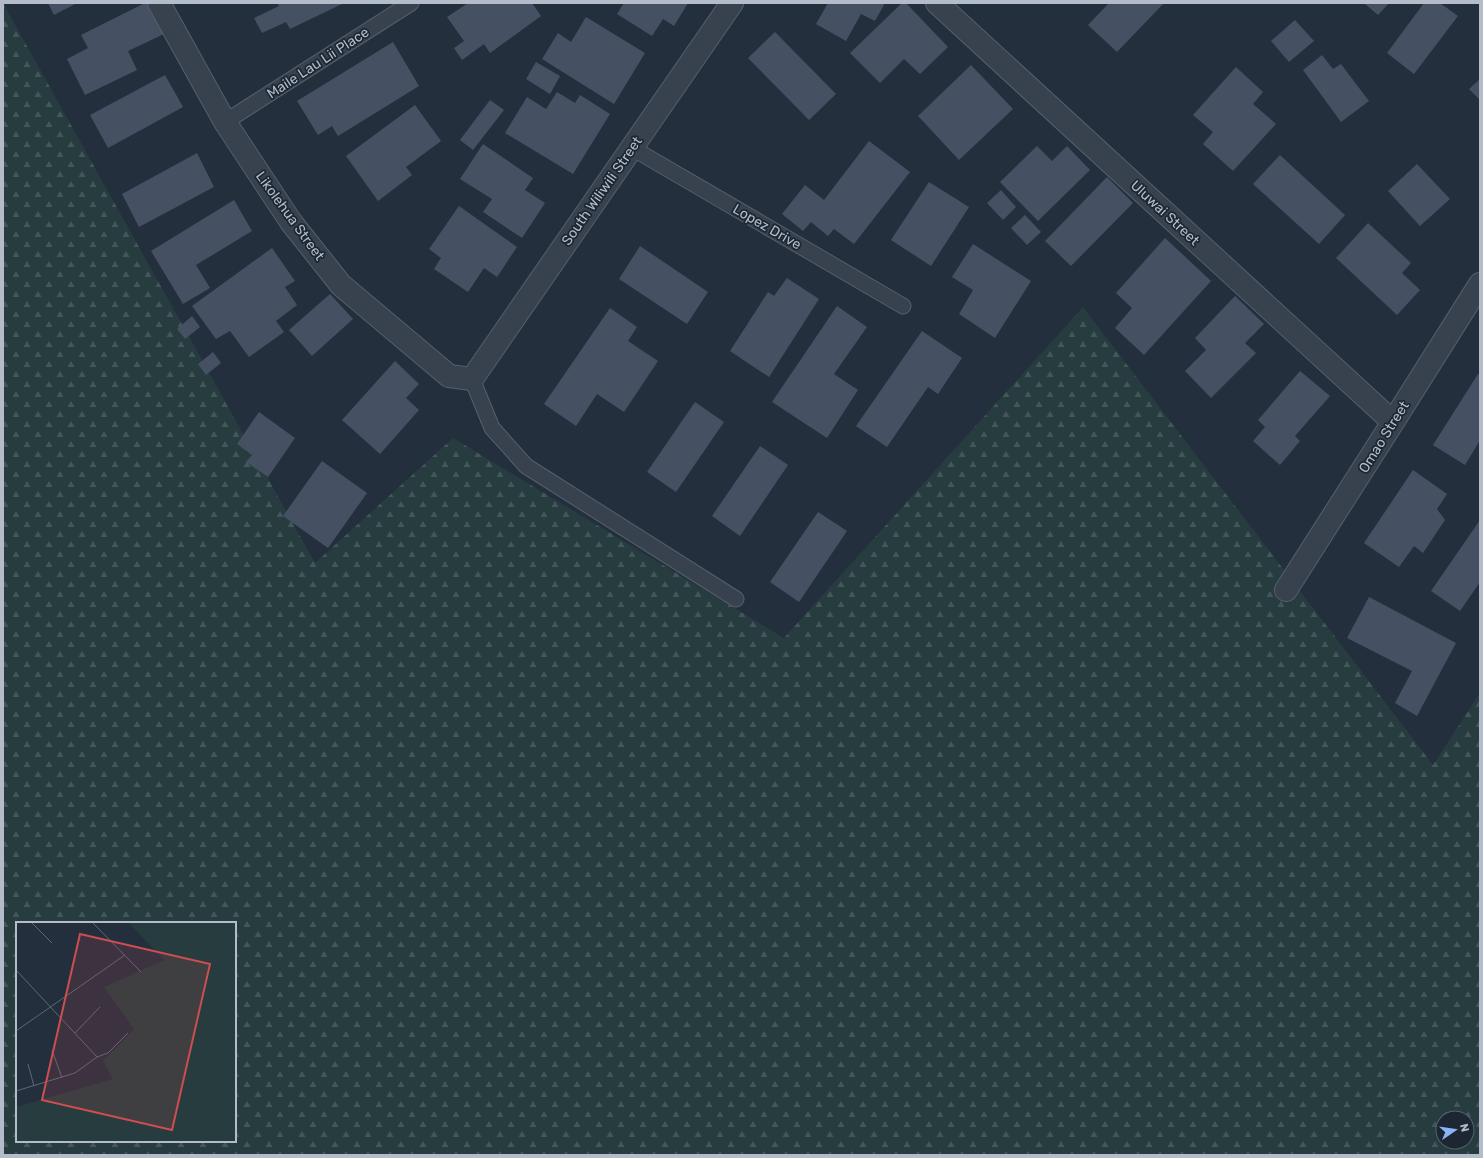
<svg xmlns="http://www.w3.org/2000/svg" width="1483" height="1158" font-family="Rubik,sans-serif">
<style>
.forest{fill:url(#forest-firs);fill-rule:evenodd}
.building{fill:#455162}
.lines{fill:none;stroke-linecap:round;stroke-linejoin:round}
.service-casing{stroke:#565f6c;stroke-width:17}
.minor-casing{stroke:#565f6c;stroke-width:24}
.service{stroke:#38414e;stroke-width:15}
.minor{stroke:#38414e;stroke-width:22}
.labels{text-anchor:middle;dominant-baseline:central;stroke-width:3.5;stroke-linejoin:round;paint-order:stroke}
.street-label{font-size:14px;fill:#b4bcc9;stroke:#1d2633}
.inset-road{fill:none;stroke:#5e6776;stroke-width:1}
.view{fill:#ce4d50;fill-opacity:0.15;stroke:#ce4d50;stroke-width:2}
.inset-edge{fill:none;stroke:#b4bcc9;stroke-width:2}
</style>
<defs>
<pattern id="forest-firs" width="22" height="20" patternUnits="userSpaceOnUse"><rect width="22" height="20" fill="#263c3f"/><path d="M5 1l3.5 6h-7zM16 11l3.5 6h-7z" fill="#435659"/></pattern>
</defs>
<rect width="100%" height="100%" fill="#242f3e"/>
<!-- forest -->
<path class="forest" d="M3,3L315,563L453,438L784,638L1083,307L1433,765L1480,693V1155H3ZM17,923H235V1141H17ZM1443,1118H1467V1142H1443Z"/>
<!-- building -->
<path class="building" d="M48,3H77L54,15Z
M145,3H149L164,34L128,51L137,70L85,95L67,59L88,48L81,35Z
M277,3H344L290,29L286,22L262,33L254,18L279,6Z
M468,3H532L541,16L490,53L484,44L462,60L454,48L464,41L447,17Z
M624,3H688L674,26L663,19L652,36L617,14Z
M828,3H885L875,21L861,14L846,41L816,24Z
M902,3H906L948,47L920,74L904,59L880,83L850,53Z
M1109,3H1164L1117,52L1088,25Z
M1364,3H1389L1378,15Z
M1424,3H1440L1458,16L1414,74L1387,53Z
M586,17L645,53L614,104L542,59L558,33L571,42Z
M1295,20L1314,41L1289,62L1271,41Z
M775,32L836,94L809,120L748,58Z
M393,42L419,86L338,136L332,126L318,135L297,101Z
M1322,55L1333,69L1341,64L1369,101L1341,122L1303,70Z
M536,62L560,76L550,94L526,79Z
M971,65L1013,109L959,160L918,116Z
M1236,67L1263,92L1253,104L1276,124L1233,171L1203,144L1213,132L1193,115Z
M165,75L183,107L108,148L90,115Z
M1480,79V100L1469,89Z
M557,92L575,103L580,95L610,114L573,174L505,133L527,97L546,109Z
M490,100L504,110L473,150L460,140Z
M415,105L441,141L406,167L412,175L378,201L346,156Z
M869,141L910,172L854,244L834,229L828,236L811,222L803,231L782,214L805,185L824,200Z
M483,144L533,178L525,190L545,203L522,238L483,212L492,199L460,179Z
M1037,146L1052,161L1067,146L1090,170L1038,221L1000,182Z
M197,153L214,187L139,227L122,194Z
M1280,155L1345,215L1319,244L1253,184Z
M1417,164L1450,199L1420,226L1388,191Z
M1107,177L1133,203L1071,266L1045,241Z
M929,182L969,207L931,266L891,240Z
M1001,190L1016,207L1003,220L987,203Z
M234,200L252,231L196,265L210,288L183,304L151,251Z
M459,206L517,247L497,277L484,268L468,292L434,269L441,258L429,249Z
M1025,215L1041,232L1027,245L1011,228Z
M1368,223L1411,263L1402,273L1420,290L1397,315L1336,258Z
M1165,238L1211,281L1144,355L1115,328L1132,308L1116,293Z
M973,244L1031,281L995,338L959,314L973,290L952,277Z
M640,246L708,292L687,324L619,279Z
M272,248L295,281L285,287L297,305L276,321L284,332L249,357L230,331L216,339L192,306Z
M787,278L819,299L769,377L730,351L768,292L774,296Z
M330,294L353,319L312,356L289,330Z
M1235,296L1264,324L1245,343L1256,353L1211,398L1185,371L1206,350L1195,338Z
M837,306L867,327L834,374L858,390L827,438L772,402Z
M610,308L637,327L628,341L658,361L624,412L597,394L576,426L544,404Z
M192,316L200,327L185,339L177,329Z
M922,331L962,358L938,394L928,387L887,447L856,426Z
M213,352L221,363L206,375L198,364Z
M395,361L419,384L406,398L419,410L380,454L342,420Z
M1300,371L1330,396L1295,436L1300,441L1280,465L1253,441L1265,427L1258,420Z
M1478,374L1480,375V443L1479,442L1465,465L1433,445Z
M695,402L724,422L676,492L647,472Z
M259,412L295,438L268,477L246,462L252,455L237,444Z
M760,446L788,465L740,536L712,516Z
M322,461L367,493L328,548L283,516Z
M1413,470L1447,494L1437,509L1445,520L1423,553L1414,546L1399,567L1364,543Z
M818,512L847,531L799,602L770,582Z
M1480,520V582L1460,611L1431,591Z
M1369,597L1456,643L1417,716L1395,703L1412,671L1347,638Z"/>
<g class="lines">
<defs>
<path id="service" d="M225,122L411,3
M632,148L903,306
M472,379L492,428L526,466L736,599"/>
<path id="minor" d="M159,3L225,122L291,222L341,285L449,376L472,379L732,3
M937,3L1393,422
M1286,590L1393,422L1480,284"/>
</defs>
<!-- service casing -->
<use href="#service" class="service-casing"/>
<!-- minor casing -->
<use href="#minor" class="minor-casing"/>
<!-- service -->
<use href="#service" class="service"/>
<!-- minor -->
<use href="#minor" class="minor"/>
</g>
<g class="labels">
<!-- street labels -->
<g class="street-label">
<text transform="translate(318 63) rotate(-33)">Maile Lau Lii Place</text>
<text transform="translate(602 191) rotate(-55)">South Wiliwili Street</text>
<text transform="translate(1165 213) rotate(43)">Uluwai Street</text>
<text transform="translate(290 216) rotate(54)">Likolehua Street</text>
<text transform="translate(767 227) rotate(30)">Lopez Drive</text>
<text transform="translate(1384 437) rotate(-58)">Omao Street</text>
</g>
</g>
<!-- overview -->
<g transform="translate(16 922)">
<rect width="220" height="220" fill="#242f3e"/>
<path d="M113,1H220V219H0V185L97,157L87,139L118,107L88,65L148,38Z" fill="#263c3f"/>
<path class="inset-road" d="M16,1L36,21M77,1L125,50M0,48L81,135M0,109L109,33M59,111L84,85M36,128L46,156M81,135L92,131L112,111M12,142L18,164M0,169L59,151L81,135"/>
<path class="view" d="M64,12L194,42L156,208L26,178Z"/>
<rect width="220" height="220" class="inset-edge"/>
</g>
<!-- border -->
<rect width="1483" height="1158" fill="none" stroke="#b4bcc9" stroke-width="8"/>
<!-- north arrow -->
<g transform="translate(1455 1130) rotate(77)"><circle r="19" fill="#1d2633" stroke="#59626f"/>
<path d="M0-3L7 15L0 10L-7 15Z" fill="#8ab4f8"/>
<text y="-6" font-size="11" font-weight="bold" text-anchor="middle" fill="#b4bcc9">N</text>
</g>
</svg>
